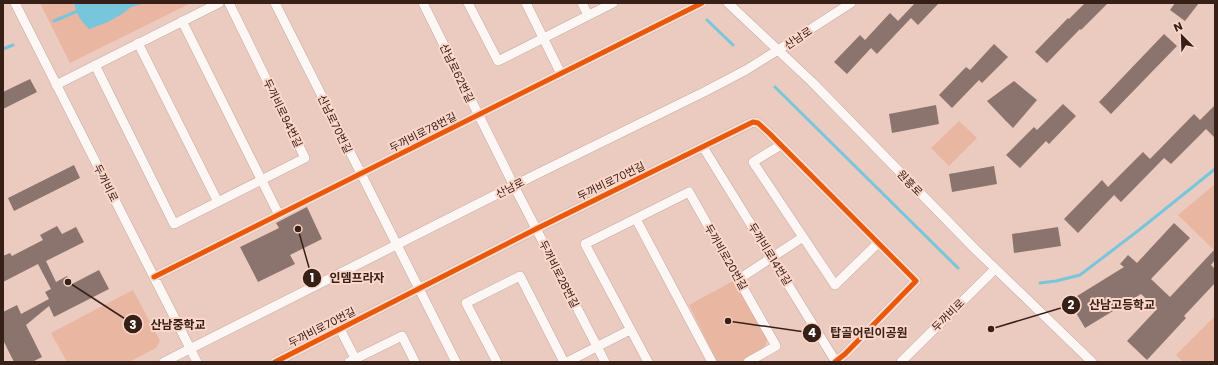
<svg xmlns="http://www.w3.org/2000/svg" width="1218" height="365" font-family="Poppins,'Noto Sans KR',sans-serif">
<style>
.green{fill:#e9b6a2}
.water{fill:#78c6dc}
.lines{fill:none;stroke-linecap:round;stroke-linejoin:round}
.stream{stroke:#78c6dc;stroke-width:3}
.building{fill:#8b736e}
.minor-casing{stroke:#c3aaa1;stroke-width:10}
.minor{stroke:#fcf7f5;stroke-width:9}
.cycleway-casing{stroke:#fbd6c9;stroke-width:8}
.cycleway{stroke:#e8590c;stroke-width:5}
.labels{text-anchor:middle;dominant-baseline:central;stroke-width:4;stroke-linejoin:round;paint-order:stroke}
.street-label{font-size:11px;fill:#362018;stroke:#fbd6c9}
.leader{fill:none;stroke:#362018;stroke-width:1.5}
.callout-dot{fill:#362018;stroke:#fbd6c9;stroke-width:1.5}
.mark-label{font-size:12px;text-anchor:middle;font-weight:bold;fill:#fff}
.callout-label{font-size:12px;text-anchor:middle;font-weight:bold;fill:#362018;stroke:#fbd6c9;stroke-width:4;stroke-linejoin:round;paint-order:stroke}
</style>
<rect width="100%" height="100%" fill="#ebcbbf"/>
<!-- green -->
<path class="green" d="M40,3H191L70,63Z
M959,121L977,138L949,166L931,148Z
M1215,184V251L1178,215Z
M735,280L768,336L764,350L745,362H717L689,305Z
M133,290L160,341L156,348L129,362H67L51,333Z
M1215,316V362H1183L1176,355Z"/>
<!-- water -->
<path class="water" d="M74,3H146L131,7L122,14L108,22L89,29C80,20 77,15 74,3Z"/>
<g class="lines">
<!-- stream -->
<path class="stream" d="M707,20L733,45
M54,21L80,10
M3,49L13,45
M775,87L958,268
M1040,283L1056,281L1080,275L1139,230L1215,169"/>
</g>
<!-- building -->
<path class="building" d="M915,3H939L918,25L911,18L877,54L871,48L847,74L834,62L860,35L865,40L890,13L898,21Z
M1085,3H1108L1081,30L1080,29L1047,63L1035,52L1068,18L1069,19Z
M1175,3H1199L1185,21L1170,10Z
M1164,34L1177,46L1111,114L1099,102Z
M994,44L1008,57L982,83L979,80L952,108L939,95L966,67L970,70Z
M30,79L37,92L3,109V92Z
M1014,81L1037,100L1013,128L1004,119L987,101Z
M1063,104L1076,116L1049,144L1046,141L1020,168L1006,155L1034,127L1037,130Z
M936,105L939,124L892,133L889,114Z
M1215,105V138L1206,129L1171,164L1164,158L1121,202L1114,195L1078,233L1064,219L1102,180L1108,187L1143,152L1150,159L1194,114L1200,120Z
M74,165L80,178L14,211L8,198Z
M994,166L997,184L952,192L949,174Z
M307,207L322,239L290,255L295,264L258,282L240,247L279,228L276,223Z
M1174,223L1190,238L1151,279L1170,297L1215,249V260L1211,265L1215,269V283L1184,316L1186,318L1147,360L1127,341L1157,309L1141,294L1085,328L1069,301L1124,267L1120,264L1128,255L1137,263Z
M57,226L62,234L76,227L84,242L46,261L56,282L67,276L72,284L99,270L109,289L54,317L49,306L26,325L42,357L32,362H14L3,340V312L17,305L21,314L49,299L45,292L51,289L38,264L3,282V256L10,253L12,256L43,240L40,235Z
M1058,227L1061,246L1014,253L1012,234Z"/>
<g class="lines">
<defs>
<path id="minor" d="M15,3L197,362
M275,3C335,123 395,243 456,362
M423,3L514,186L605,362
M468,3L498,61L613,3
M526,3L561,74
M582,3L588,15
M728,3L812,82L974,248L1092,362
M182,21L279,215
M138,43L218,202
M95,65L174,224L305,158L229,3
M56,85L219,3
M781,145L753,162L835,285L878,243
M703,147L836,362
M636,219L712,362
M154,277L702,3
M739,279L803,237
M340,329L357,362
M164,362L535,175L704,92L746,70L778,50L851,3
M275,362L536,229L753,122L758,123L770,134L916,281L845,354L835,362
M349,362L402,336L415,362
M497,362L466,303L520,276L564,362
M567,362L630,330
M648,362L585,244L689,192L776,346L748,362
M901,362L995,269"/>
</defs>
<!-- minor casing -->
<use href="#minor" class="minor-casing"/>
<!-- minor -->
<use href="#minor" class="minor"/>
<defs>
<path id="cycleway" d="M154,277L702,3
M275,362L536,229L753,122L758,123L770,134L916,281L845,354L835,362"/>
</defs>
<!-- cycleway casing -->
<use href="#cycleway" class="cycleway-casing"/>
<!-- cycleway -->
<use href="#cycleway" class="cycleway"/>
</g>
<g class="labels">
<!-- street labels -->
<g class="street-label">
<text transform="translate(798 38) rotate(-33)">산남로</text>
<text transform="translate(457 73) rotate(64)">산남로62번길</text>
<text transform="translate(283 113) rotate(64)">두꺼비로94번길</text>
<text transform="translate(335 124) rotate(64)">산남로70번길</text>
<text transform="translate(423 132) rotate(-27)">두꺼비로78번길</text>
<text transform="translate(611 181) rotate(-26)">두꺼비로70번길</text>
<text transform="translate(106 183) rotate(63)">두꺼비로</text>
<text transform="translate(910 183) rotate(46)">원흥로</text>
<text transform="translate(510 188) rotate(-27)">산남로</text>
<text transform="translate(770 254) rotate(58)">두꺼비로14번길</text>
<text transform="translate(726 257) rotate(60)">두꺼비로20번길</text>
<text transform="translate(559 274) rotate(63)">두꺼비로28번길</text>
<text transform="translate(948 315) rotate(-45)">두꺼비로</text>
<text transform="translate(322 327) rotate(-27)">두꺼비로70번길</text>
</g>
</g>
<!-- callouts -->
<path class="leader" d="M298 229L312 278M991 329L1071 305M68 282L133 324M728 321L812 333"/>
<g class="callout-dot">
<circle cx="298" cy="229" r="4"/>
<circle cx="991" cy="329" r="4"/>
<circle cx="68" cy="282" r="4"/>
<circle cx="728" cy="321" r="4"/>
<circle cx="312" cy="278" r="10"/>
<circle cx="1071" cy="305" r="10"/>
<circle cx="133" cy="324" r="10"/>
<circle cx="812" cy="333" r="10"/>
</g>
<g class="mark-label">
<text x="312" y="282">1</text>
<text x="1071" y="309">2</text>
<text x="133" y="329">3</text>
<text x="812" y="337">4</text>
</g>
<g class="callout-label">
<text x="357" y="282">인뎀프라자</text>
<text x="1122" y="309">산남고등학교</text>
<text x="178" y="329">산남중학교</text>
<text x="869" y="337">탑골어린이공원</text>
</g>
<!-- border -->
<rect width="1218" height="365" fill="none" stroke="#362018" stroke-width="8"/>
<!-- north arrow -->
<g transform="translate(1182 36) rotate(337)" stroke="#fbd6c9" stroke-width="3" paint-order="stroke">
<path d="M0-3L7 15L0 10L-7 15Z" fill="#362018"/>
<text y="-6" font-size="11" font-weight="bold" text-anchor="middle" fill="#362018">N</text>
</g>
</svg>
